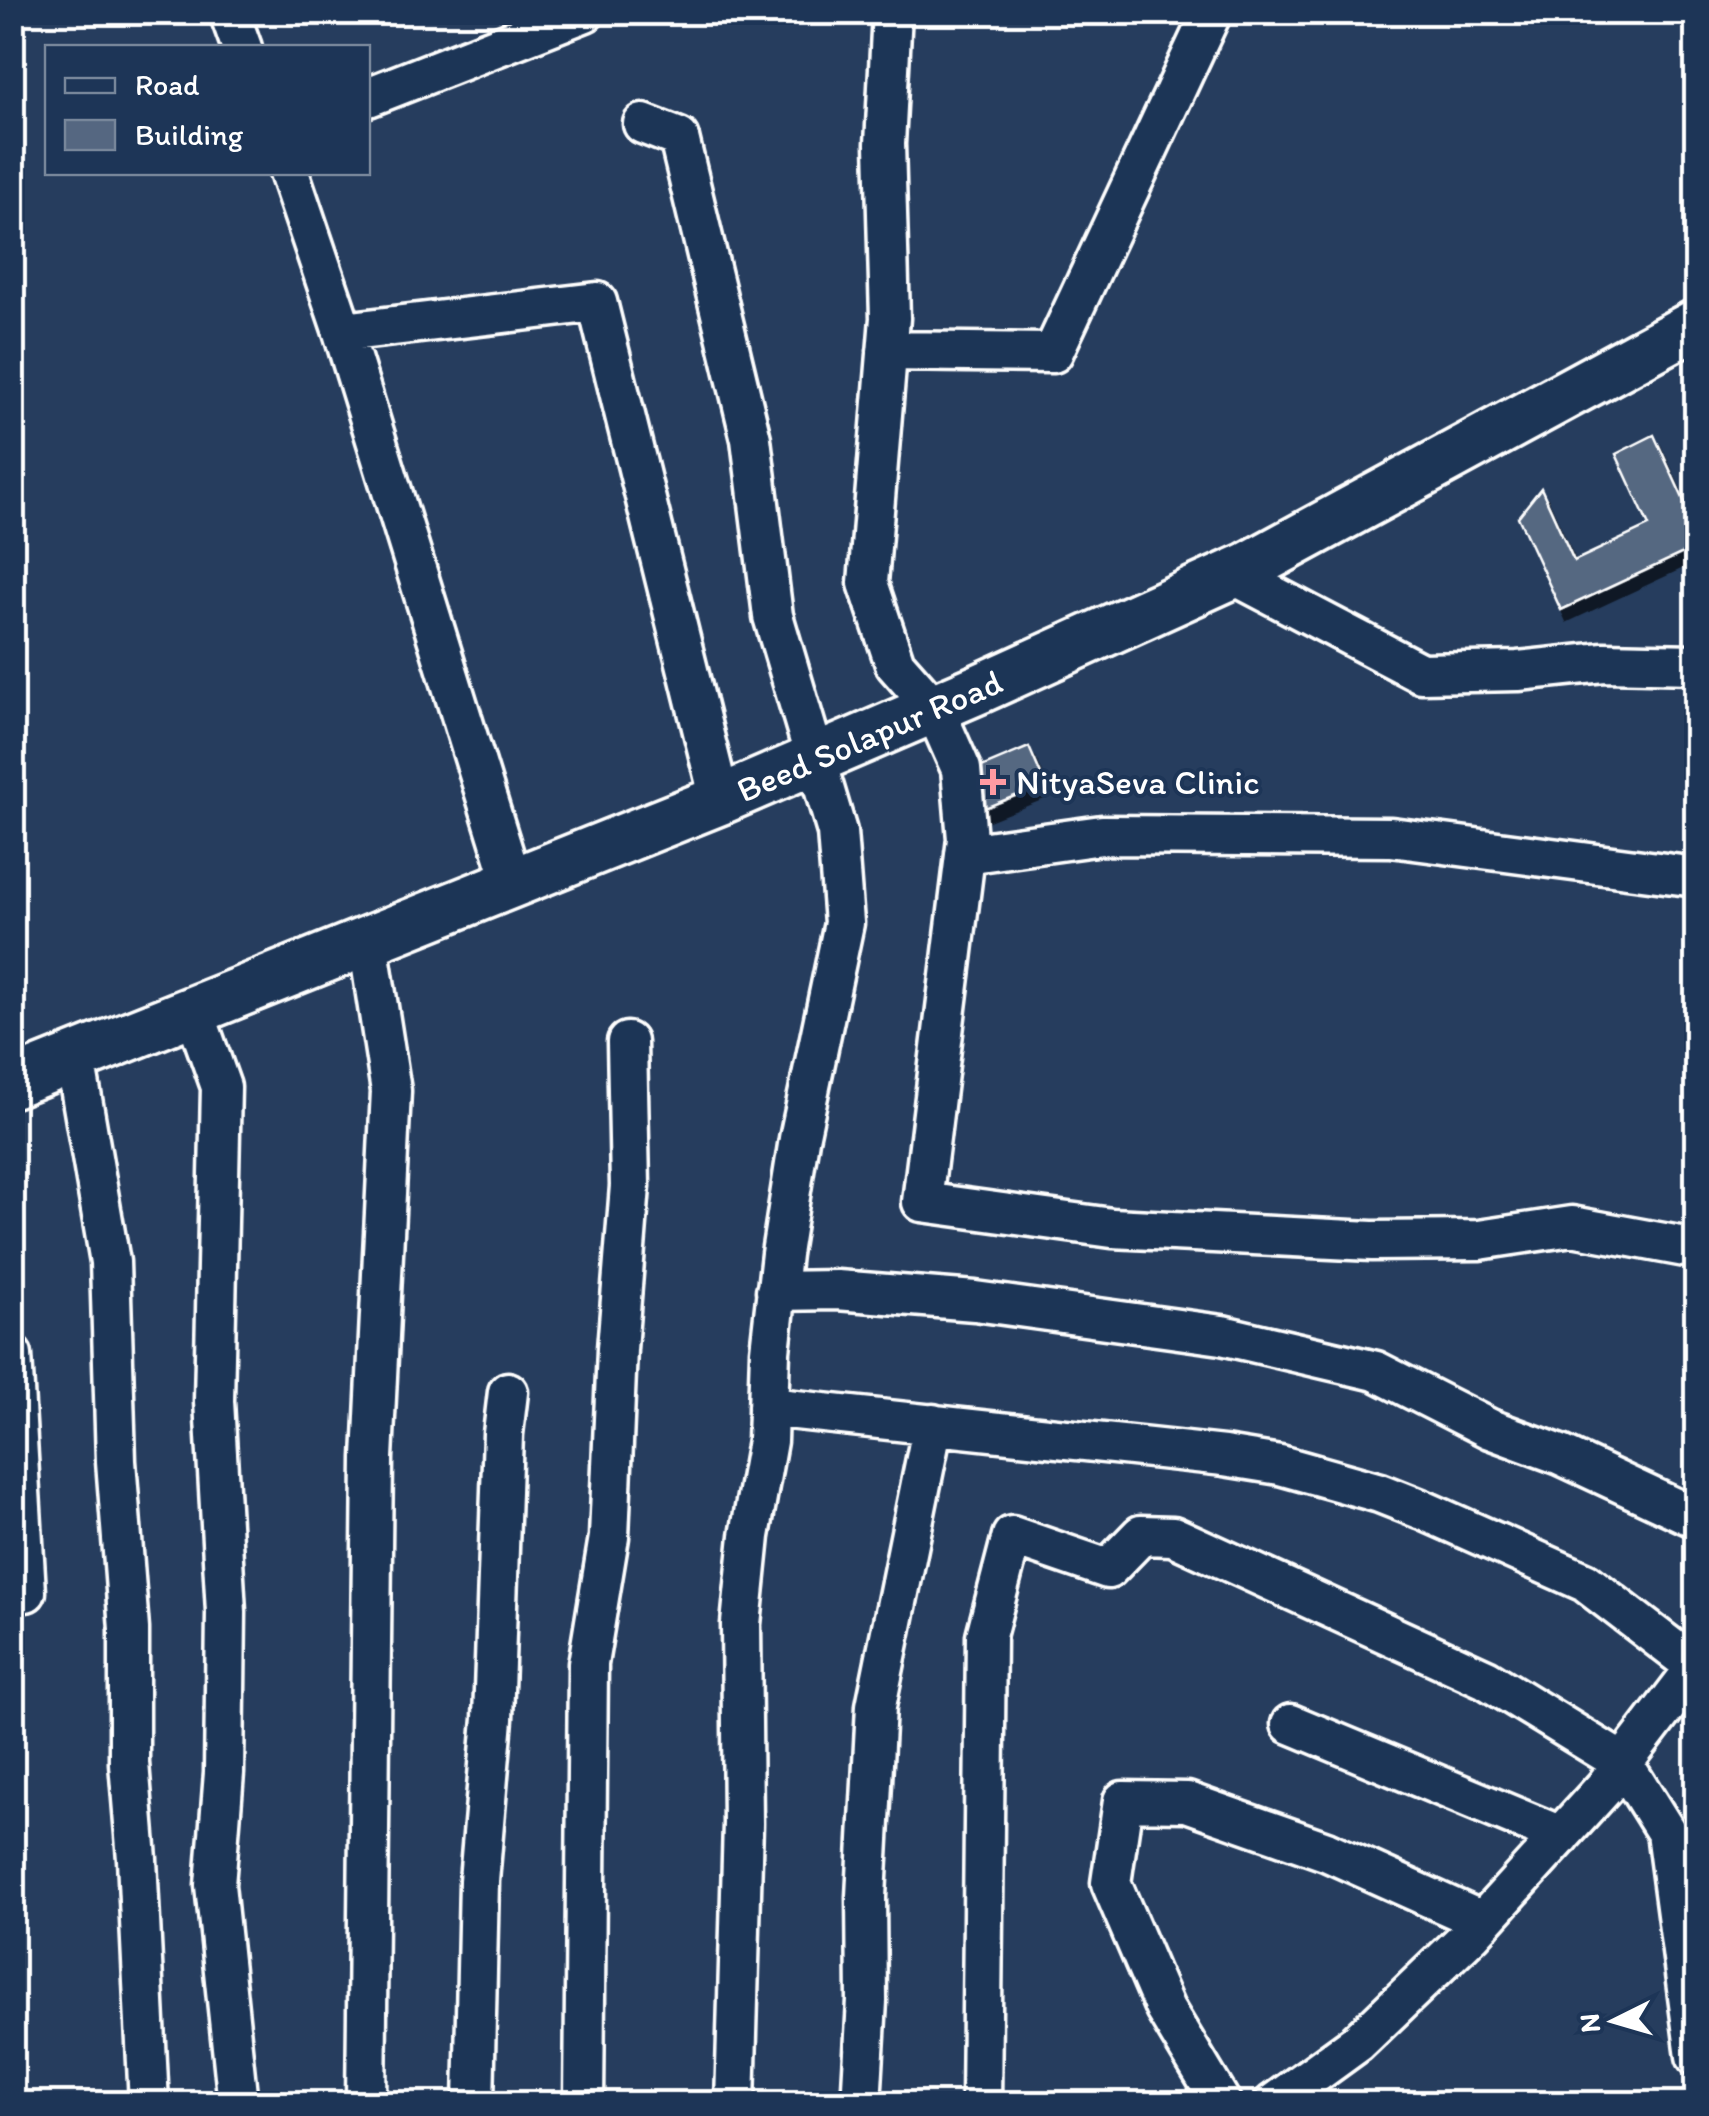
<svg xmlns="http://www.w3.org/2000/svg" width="1709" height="2116" font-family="Itim,sans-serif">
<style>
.building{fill:#556781;stroke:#fff;stroke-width:2.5;filter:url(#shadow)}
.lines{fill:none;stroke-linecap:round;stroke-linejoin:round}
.minor-casing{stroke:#fff;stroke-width:45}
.major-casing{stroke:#fff;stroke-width:55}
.minor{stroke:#1d3557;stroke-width:38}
.major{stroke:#1d3557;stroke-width:48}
.poi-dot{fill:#ff9aa2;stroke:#1d3557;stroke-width:4}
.labels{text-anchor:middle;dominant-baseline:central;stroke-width:8;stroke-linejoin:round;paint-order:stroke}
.street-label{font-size:35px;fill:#fff;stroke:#1d3557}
.poi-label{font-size:35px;fill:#fff;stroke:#1d3557;text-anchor:start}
</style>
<defs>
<filter id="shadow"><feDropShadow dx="6" dy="11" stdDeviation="0" flood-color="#0009"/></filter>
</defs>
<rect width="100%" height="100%" fill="#263d5e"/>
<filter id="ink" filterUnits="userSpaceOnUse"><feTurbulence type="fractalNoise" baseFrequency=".01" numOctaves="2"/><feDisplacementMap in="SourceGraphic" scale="20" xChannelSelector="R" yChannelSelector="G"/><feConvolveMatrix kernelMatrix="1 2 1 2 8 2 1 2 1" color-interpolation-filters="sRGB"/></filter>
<g filter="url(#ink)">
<!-- building -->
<path class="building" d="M1654,435L1696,527V547L1561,610L1518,517L1541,488L1574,561L1649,526L1616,454Z
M1029,747L1045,784L980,810L965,774Z"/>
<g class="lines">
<defs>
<path id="minor" d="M229,12L242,48
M892,12L885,144L890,318L868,583L895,664L934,708L961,769L967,839L922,1202L1112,1228L1372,1241L1479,1240L1572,1226L1696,1249
M368,97L585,12
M643,124L679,138L751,439L773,616L837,832L844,923L799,1139L781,1254L770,1351L767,1441L750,1536L741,1624L743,1823L735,2104
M289,172L343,332L513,884
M343,332L597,302L720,800
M887,351L1053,353L1212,12
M1232,574L1421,673L1518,671L1604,662L1696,664
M965,854L1102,835L1391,837L1696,877
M194,1011L221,1087L214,1401L226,1612L224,1773L215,1885L238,2104
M75,1058L110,1262L116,1461L129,1629V1763L137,1859L149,2104
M776,1291L837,1290L975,1301L1222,1335L1376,1371L1490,1429L1561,1455L1696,1518
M12,1355L26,1592
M768,1407L1224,1456L1280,1465L1380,1493L1423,1510L1585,1582L1696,1667
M1291,1724L1561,1836
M366,2104L373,1458L391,1091L368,942
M474,2104L479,1881L493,1719L503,1434L508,1392
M584,2104L588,1664L609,1537L617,1349L630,1186L627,1042
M861,2104L867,2001L866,1897L876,1706L933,1424
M981,2104L986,1636L1012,1536L1108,1569L1141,1535L1173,1536L1486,1679L1623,1763L1666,1832L1696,2056
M1222,2104L1165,2009L1111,1883L1123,1801L1187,1802L1326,1851L1482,1921
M1273,2104L1357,2043L1472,1933L1604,1788L1696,1667"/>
<g id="major">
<path id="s1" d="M12,1083L720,800L981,688L1248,567L1696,324"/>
</g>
</defs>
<!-- minor casing -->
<use href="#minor" class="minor-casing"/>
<!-- major casing -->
<use href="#major" class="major-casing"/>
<!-- minor -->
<use href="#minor" class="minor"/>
<!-- major -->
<use href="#major" class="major"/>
</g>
</g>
<!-- markers -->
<path class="poi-dot" d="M988 767h10v10h10v10h-10v10h-10v-10h-10v-10h10z"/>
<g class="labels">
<!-- street labels -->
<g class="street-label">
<text stroke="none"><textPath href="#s1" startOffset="925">Beed Solapur Road</textPath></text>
</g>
<!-- poi labels -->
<g class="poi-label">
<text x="1016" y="782">NityaSeva Clinic</text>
</g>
</g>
<!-- margin -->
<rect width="1709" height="2116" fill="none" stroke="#1d3557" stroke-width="50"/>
<rect x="25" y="25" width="1659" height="2066" fill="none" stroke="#fff" stroke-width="4" filter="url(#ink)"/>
<!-- legend -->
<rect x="45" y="45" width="325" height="130" fill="#1d3557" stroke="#77869a" stroke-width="2.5"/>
<rect x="65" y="78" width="50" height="15" fill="#1d3557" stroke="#77869a" stroke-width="2.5"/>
<text x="135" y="95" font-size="30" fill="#ffffff">Road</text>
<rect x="65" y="120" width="50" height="30" fill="#556781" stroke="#77869a" stroke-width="2.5"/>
<text x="135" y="145" font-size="30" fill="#ffffff">Building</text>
<!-- north arrow -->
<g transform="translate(1614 2021) rotate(265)" stroke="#1d3557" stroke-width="8" paint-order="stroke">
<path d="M0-8L18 38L0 25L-18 38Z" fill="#ffffff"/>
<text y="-15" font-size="28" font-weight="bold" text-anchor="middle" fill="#ffffff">N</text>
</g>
</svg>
